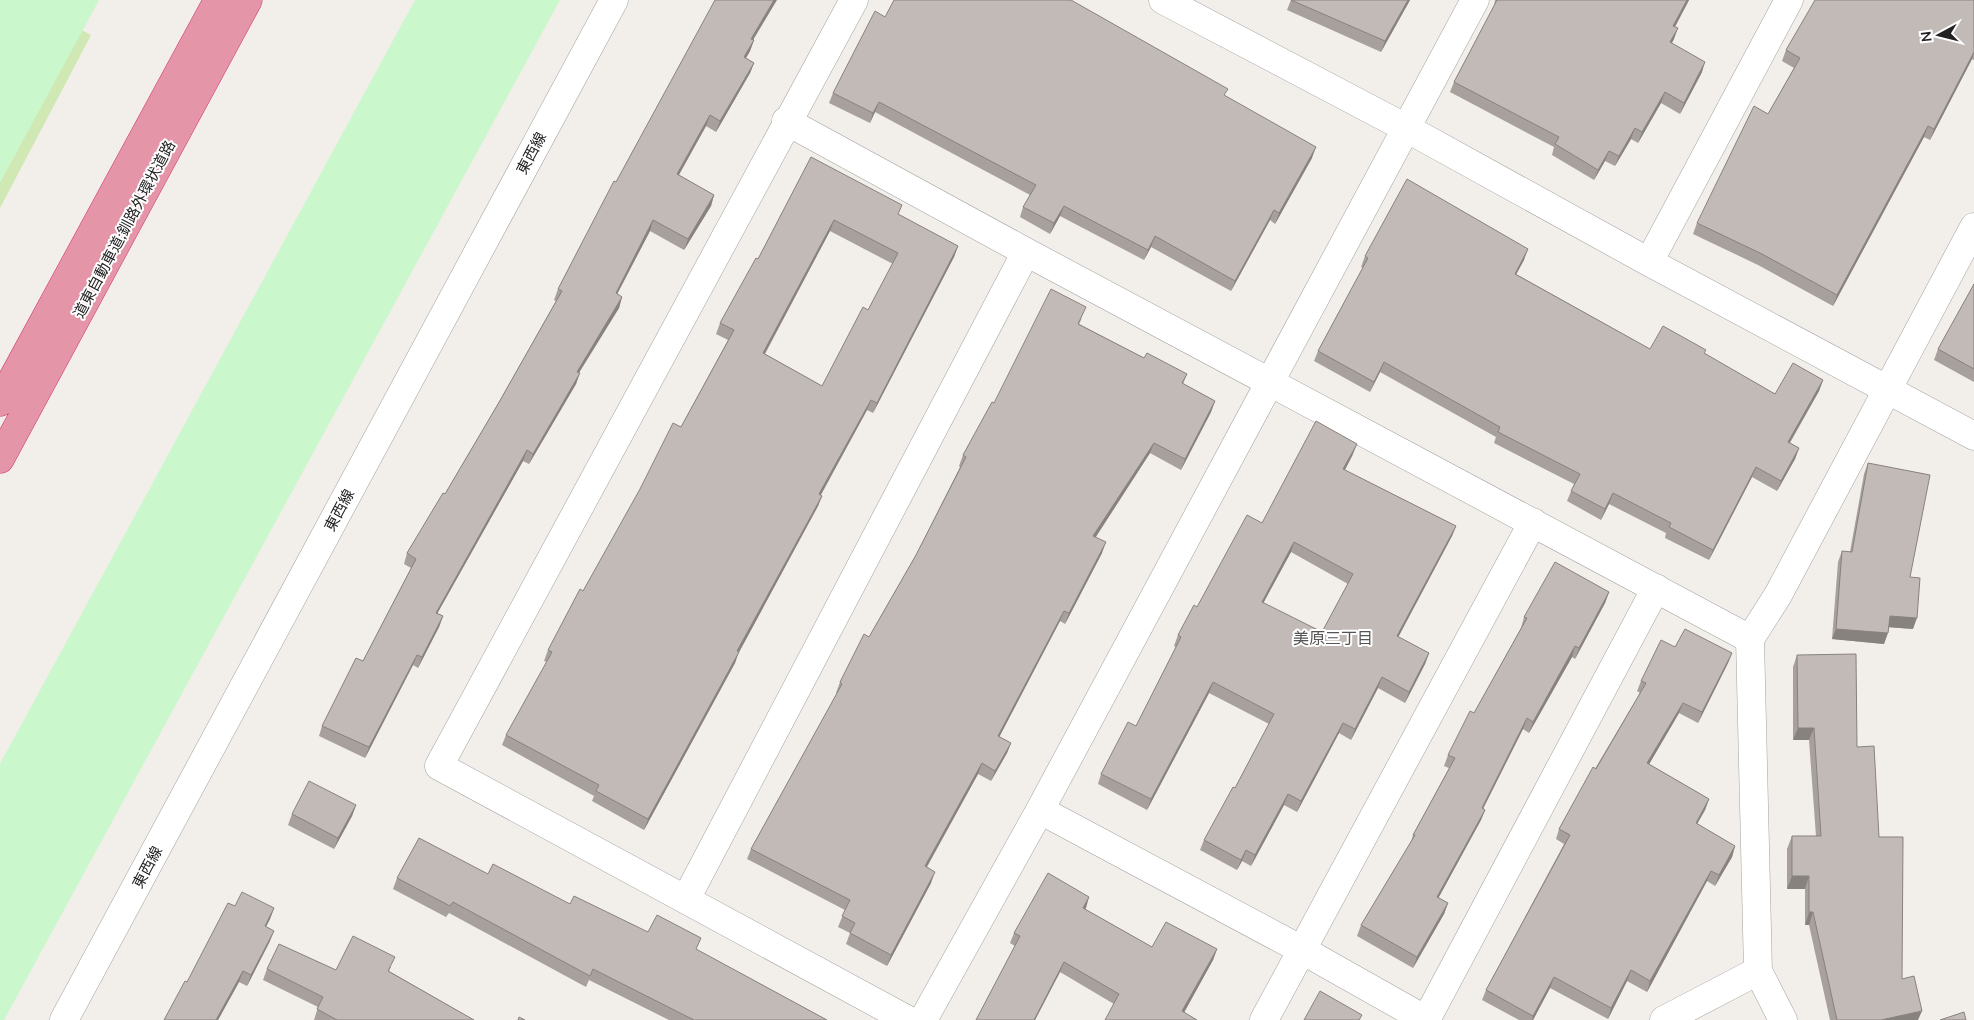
<svg xmlns="http://www.w3.org/2000/svg" width="1974" height="1020" font-family="Mulish,'Noto Sans JP',sans-serif">
<style>
.grass{fill:#d0e8b3}
.park{fill:#caf8cc}
.lines{fill:none;stroke-linecap:round;stroke-linejoin:round}
.minor-casing{stroke:#a3a3a3;stroke-width:29}
.motorway-casing{stroke:#d43271;stroke-width:29}
.minor{stroke:#fff;stroke-width:28}
.motorway{stroke:#e496a8;stroke-width:28}
.wall{fill:#a7a09d;fill-rule:evenodd}
.shaded-wall{fill:#88827f}
.building{fill:#c2bab6;stroke:#88827f;fill-rule:evenodd}
.labels{text-anchor:middle;dominant-baseline:central;stroke-width:4;stroke-linejoin:round;paint-order:stroke}
.street-label{font-size:15px;fill:#222;stroke:#fff}
.neighbourhood-label{font-size:16px;fill:#555;stroke:#fff}
</style>
<rect width="100%" height="100%" fill="#f2eee9"/>
<!-- grass -->
<path class="grass" d="M47,12L91,35L0,208V90Z"/>
<!-- park -->
<path class="park" d="M0,0H99L0,183Z
M415,0H560L4,1020H0V764Z"/>
<g class="lines">
<defs>
<path id="minor" d="M854,0L439,766L908,1020
M1163,0L1406,128L1649,262L1974,436
M786,121L1026,252L1750,639
M1649,262L1789,0
M1040,810L1302,950L1426,1020
M686,899L1026,252
M64,1020L614,0
M923,1020L1040,810L1475,0
M1264,1020L1533,522
M1426,1020L1656,588
M1664,1020L1758,971
M1783,1020L1758,971L1750,639L1778,595L1974,227"/>
<path id="motorway" d="M0,402L218,0
M0,459L248,0"/>
</defs>
<!-- minor casing -->
<use href="#minor" class="minor-casing"/>
<!-- motorway casing -->
<use href="#motorway" class="motorway-casing"/>
<!-- minor -->
<use href="#minor" class="minor"/>
<!-- motorway -->
<use href="#motorway" class="motorway"/>
</g>
<!-- wall -->
<path class="wall" d="M1291,0H1410L1381,52L1287,10Z
M1495,0H1689L1675,27L1674,39L1672,43L1702,72L1680,114L1661,103L1638,143L1631,139L1615,166L1605,161L1594,180L1552,155L1554,147L1450,92L1454,82L1494,7Z
M1974,0V60L1972,59L1930,140L1924,137L1833,306L1758,265L1693,234L1697,223L1768,114L1794,68L1782,61L1786,50Z
M885,17L1225,96L1312,158L1275,224L1270,220L1231,291L1151,247L1144,260L1060,216L1050,234L1020,217L1023,207L1030,195L875,112L870,123L829,103L833,93Z
M753,40H754L750,51L746,58L754,63L750,73L716,132L706,126L679,175L714,195L711,206L684,250L650,231L617,294L622,297L619,308L579,373L576,384L529,464L523,461L437,613L443,616L439,627L418,668L413,665L365,758L319,736L322,726L363,661L411,568L404,564L407,553L445,494L498,404L556,301L554,300L558,289L616,182Z
M811,157L898,215L958,246L954,257L873,413L867,410L821,495L822,496L818,506L738,654L735,663L644,830L592,801L594,796L502,745L506,735L547,662L544,661L548,650L681,427L728,340L716,334L720,323L758,259ZM830,231L893,264L868,310L822,386L765,354Z
M1365,256L1524,260L1516,274L1650,349L1705,354L1775,394L1823,380L1819,391L1790,443L1799,448L1795,459L1777,491L1752,477L1709,560L1665,538L1666,533L1609,504L1601,520L1567,501L1574,484L1494,443L1496,437L1380,372L1370,392L1314,361L1318,351L1363,268L1361,267Z
M1974,284V382L1934,360L1938,349Z
M1082,318L1079,324L1144,358L1187,374L1183,384L1215,401L1211,412L1181,470L1150,453L1096,537L1102,553L1065,624L1060,621L999,737L1011,743L1007,753L991,781L978,774L927,867L931,883L887,966L846,944L850,933L838,927L845,910L747,859L751,849L837,694L836,693L840,682L869,637L916,555L960,467L959,466L963,455L994,403Z
M1353,454L1345,470L1456,526L1452,536L1398,637L1429,653L1425,664L1405,703L1378,688L1351,740L1339,733L1297,812L1284,805L1251,866L1242,861L1237,870L1200,850L1204,840L1235,788L1269,724L1209,693L1147,810L1098,784L1101,774L1136,726L1176,647L1174,646L1178,635L1197,607L1262,523ZM1291,552L1348,584L1322,632L1263,603Z
M1868,463L1910,577L1913,629L1889,627L1884,644L1832,639L1838,562L1842,551L1850,552L1864,474Z
M1609,592L1605,603L1575,659L1572,657L1529,733L1523,729L1483,808L1485,810L1481,820L1438,898L1448,903L1444,914L1413,968L1357,936L1361,925L1411,842L1413,835L1449,768L1444,766L1448,755L1474,713L1521,628L1524,617Z
M1675,647L1732,653L1728,663L1698,723L1679,713L1649,764L1709,799L1705,810L1697,824L1735,846L1732,857L1715,886L1707,881L1647,992L1627,981L1608,1019L1550,988L1533,1020H1519L1482,1000L1486,990L1564,844L1556,839L1559,829L1640,693L1637,691L1641,681Z
M1797,655L1857,747L1879,837L1902,979L1918,1020H1830L1809,925H1805V889H1787V849L1792,836H1816L1809,740H1793V667Z
M356,805L352,816L334,849L288,825L292,814Z
M488,874L697,950L827,1020H669L589,980L586,987L449,913L446,917L393,889L397,878Z
M235,906L274,908L270,919L266,926L270,941L247,986L239,982L218,1020H164L187,982Z
M1085,909L1152,947L1217,949L1213,960L1184,1012L1114,1004L1060,972L1035,1020H976L1015,946L1010,943L1014,933Z
M391,967L389,971L474,1020H314L318,1007L263,980L267,969L336,970Z"/>
<!-- shaded-wall -->
<path class="shaded-wall" d="M774,0H777L747,50L751,39Z
M1408,0H1410L1381,52L1385,41Z
M1687,0H1689L1670,36L1673,26Z
M1678,28L1674,39L1666,52L1670,42Z
M754,40L750,51L740,68L744,57Z
M1974,52L1972,59L1930,140L1934,129Z
M1705,62L1702,72L1680,114L1684,103Z
M754,63L750,73L716,132L720,121Z
M1665,92L1661,103L1638,143L1642,132Z
M879,102L875,112L870,123L873,113Z
M710,115L706,126L673,185L677,174Z
M1928,126L1924,137L1833,306L1837,295Z
M1635,128L1631,139L1615,166L1619,156Z
M1316,147L1312,158L1275,224L1279,213Z
M1609,151L1605,161L1594,180L1598,170Z
M714,195L711,206L684,250L688,239Z
M1064,206L1060,216L1050,234L1054,223Z
M1274,210L1270,220L1231,291L1235,281Z
M653,220L650,231L612,304L616,293Z
M834,220L830,231L759,364L763,353Z
M1155,236L1151,247L1144,260L1148,250Z
M958,246L954,257L873,413L877,403Z
M1528,249L1524,260L1511,284L1515,274Z
M622,297L619,308L573,382L577,372Z
M1384,362L1380,372L1370,392L1374,382Z
M580,373L576,384L529,464L533,454Z
M1823,380L1819,391L1784,452L1788,442Z
M871,400L867,410L815,505L819,494Z
M1215,401L1211,412L1181,470L1185,459Z
M1154,443L1150,453L1089,547L1093,536Z
M1357,444L1353,454L1340,479L1343,469Z
M1799,448L1795,459L1777,491L1781,481Z
M527,450L523,461L432,623L436,613Z
M1756,467L1752,477L1709,560L1713,550Z
M1613,493L1609,504L1601,520L1605,509Z
M822,496L818,506L738,654L735,663L644,830L648,819L737,651Z
M1456,526L1452,536L1393,647L1397,636Z
M1106,542L1102,553L1065,624L1069,613Z
M1294,542L1291,552L1258,613L1262,602Z
M1609,592L1605,603L1575,659L1579,648Z
M1064,611L1060,621L994,747L998,736Z
M443,616L439,627L418,668L422,657Z
M1890,616L1917,618L1913,629L1886,627Z
M1836,629L1888,633L1884,644L1832,639Z
M1575,646L1572,657L1529,733L1533,722Z
M1429,653L1425,664L1405,703L1409,692Z
M1732,653L1728,663L1698,723L1702,712Z
M417,655L413,665L365,758L369,747Z
M1382,677L1378,688L1351,740L1355,729Z
M1213,682L1209,693L1147,810L1151,799Z
M1683,703L1679,713L1644,773L1647,763Z
M1527,718L1523,729L1478,819L1482,808Z
M1343,723L1339,733L1297,812L1301,801Z
M1798,728H1814L1809,740H1793Z
M1011,743L1007,753L991,781L995,771Z
M982,763L978,774L921,877L925,866Z
M1288,794L1284,805L1251,866L1255,855Z
M1709,799L1705,810L1692,833L1696,823Z
M356,805L352,816L334,849L338,838Z
M1485,810L1481,820L1433,908L1437,897Z
M1735,846L1732,857L1715,886L1719,875Z
M1246,850L1242,861L1237,870L1241,860Z
M1711,871L1707,881L1647,992L1650,981Z
M935,872L931,883L887,966L891,955Z
M1792,876H1809L1805,889H1787Z
M1089,897L1086,908L1079,919L1083,908Z
M1448,903L1444,914L1413,968L1417,957Z
M274,908L270,919L261,937L265,926Z
M1809,912H1813L1809,925H1805Z
M274,931L270,941L247,986L251,975Z
M1217,949L1213,960L1180,1020L1182,1011Z
M1064,962L1060,972L1035,1020H1034Z
M1631,970L1627,981L1608,1019L1611,1008Z
M243,971L239,982L218,1020H216Z
M1554,977L1550,988L1533,1020H1532L1533,1016Z
M1922,1011L1918,1020H1881Z"/>
<!-- building -->
<path class="building" d="M715,0H774L751,39L754,40L744,57L754,63L720,121L710,115L677,174L714,195L688,239L653,220L616,293L622,297L577,372L580,373L533,454L527,450L436,613L443,616L422,657L417,655L369,747L322,726L356,658L363,661L416,559L407,553L443,493L445,494L498,404L562,291L558,289L614,181L616,182Z
M894,0H1071L1228,89L1224,95L1316,147L1279,213L1274,210L1235,281L1155,236L1148,250L1064,206L1054,223L1023,207L1036,185L879,102L873,113L833,93L875,11L885,17Z
M1291,0H1408L1385,41Z
M1497,0H1687L1673,26L1678,28L1670,42L1705,62L1684,103L1665,92L1642,132L1635,128L1619,156L1609,151L1598,170L1555,144L1559,137L1454,82Z
M1815,0H1974V52L1934,129L1928,126L1837,295L1762,254L1697,223L1754,106L1768,114L1800,58L1786,50Z
M811,157L902,205L898,214L958,246L877,403L871,400L819,494L822,496L737,651L739,652L648,819L596,791L599,785L506,735L552,652L548,650L580,589L583,591L640,489L673,423L681,427L734,330L720,323L756,258L758,259ZM834,220L898,253L868,310L863,307L822,386L763,353Z
M1407,179L1528,249L1515,274L1650,349L1663,326L1706,350L1704,353L1775,394L1793,363L1823,380L1788,442L1799,448L1781,481L1756,467L1713,550L1669,527L1671,523L1613,493L1605,509L1571,491L1580,474L1498,432L1500,427L1384,362L1374,382L1318,351L1368,258L1365,256Z
M1974,284V369L1938,349Z
M1051,289L1086,307L1078,324L1144,358L1147,353L1187,374L1182,383L1215,401L1185,459L1154,443L1093,536L1106,542L1069,613L1064,611L998,736L1011,743L995,771L982,763L925,866L935,872L891,955L850,933L855,923L842,916L850,900L751,849L842,684L840,682L864,634L869,637L916,555L966,457L963,455L992,402L994,403Z
M1316,421L1357,444L1343,469L1456,526L1397,636L1429,653L1409,692L1382,677L1355,729L1343,723L1301,801L1288,794L1255,855L1246,850L1241,860L1204,840L1233,787L1235,788L1274,714L1213,682L1151,799L1101,774L1128,722L1136,726L1181,637L1178,635L1194,605L1197,607L1247,515L1262,523ZM1294,542L1353,574L1322,632L1262,602Z
M1868,463L1930,475L1910,577L1920,578L1917,618L1890,616L1888,633L1836,629L1842,551L1852,552Z
M1555,562L1609,592L1579,648L1575,646L1533,722L1527,718L1482,808L1485,810L1437,897L1448,903L1417,957L1361,925L1415,835H1413L1455,758L1448,755L1470,711L1474,713L1527,618L1524,617Z
M1685,629L1732,653L1702,712L1683,703L1647,763L1709,799L1696,823L1735,846L1719,875L1711,871L1650,981L1631,970L1611,1008L1554,977L1533,1016L1486,990L1570,835L1559,829L1593,767L1596,769L1646,683L1641,681L1661,640L1675,647Z
M1856,654L1857,747L1874,746L1879,837H1903L1902,979L1914,976L1922,1011L1881,1020H1837L1813,912H1809V876H1792V836H1821L1814,728H1798L1797,655Z
M309,781L356,805L338,838L292,814Z
M419,838L488,874L493,864L570,904L574,896L648,932L657,915L701,938L696,949L827,1020H694L593,969L590,976L453,902L450,906L397,878Z
M1048,873L1089,897L1083,908L1152,947L1166,922L1217,949L1182,1011L1197,1020H1105L1119,994L1064,962L1034,1020H976L1020,936L1014,933Z
M242,892L274,908L265,926L274,931L251,975L243,971L216,1020H164L185,981L187,982L228,903L235,906Z
M353,936L395,957L388,971L474,1020H337L317,1009L323,997L267,969L279,944L336,970Z
M1320,991L1362,1015L1359,1020H1304Z
M1964,1012L1966,1020H1940Z
M519,1017L525,1020H518Z"/>
<g class="labels">
<!-- street labels -->
<g class="street-label">
<text transform="translate(531 153) rotate(-62)">東西線</text>
<text transform="translate(124 229) rotate(-62)">道東自動車道;釧路外環状道路</text>
<text transform="translate(339 510) rotate(-62)">東西線</text>
<text transform="translate(147 867) rotate(-62)">東西線</text>
</g>
<!-- neighbourhood labels -->
<g class="neighbourhood-label">
<text x="1333" y="638">美原三丁目</text>
</g>
</g>
<!-- north arrow -->
<g transform="translate(1939 35) rotate(263)" stroke="#ffffff" stroke-width="4" paint-order="stroke">
<path d="M0-4L9 19L0 12L-9 19Z" fill="#222222"/>
<text y="-8" font-size="14" font-weight="bold" text-anchor="middle" fill="#222222">N</text>
</g>
</svg>
